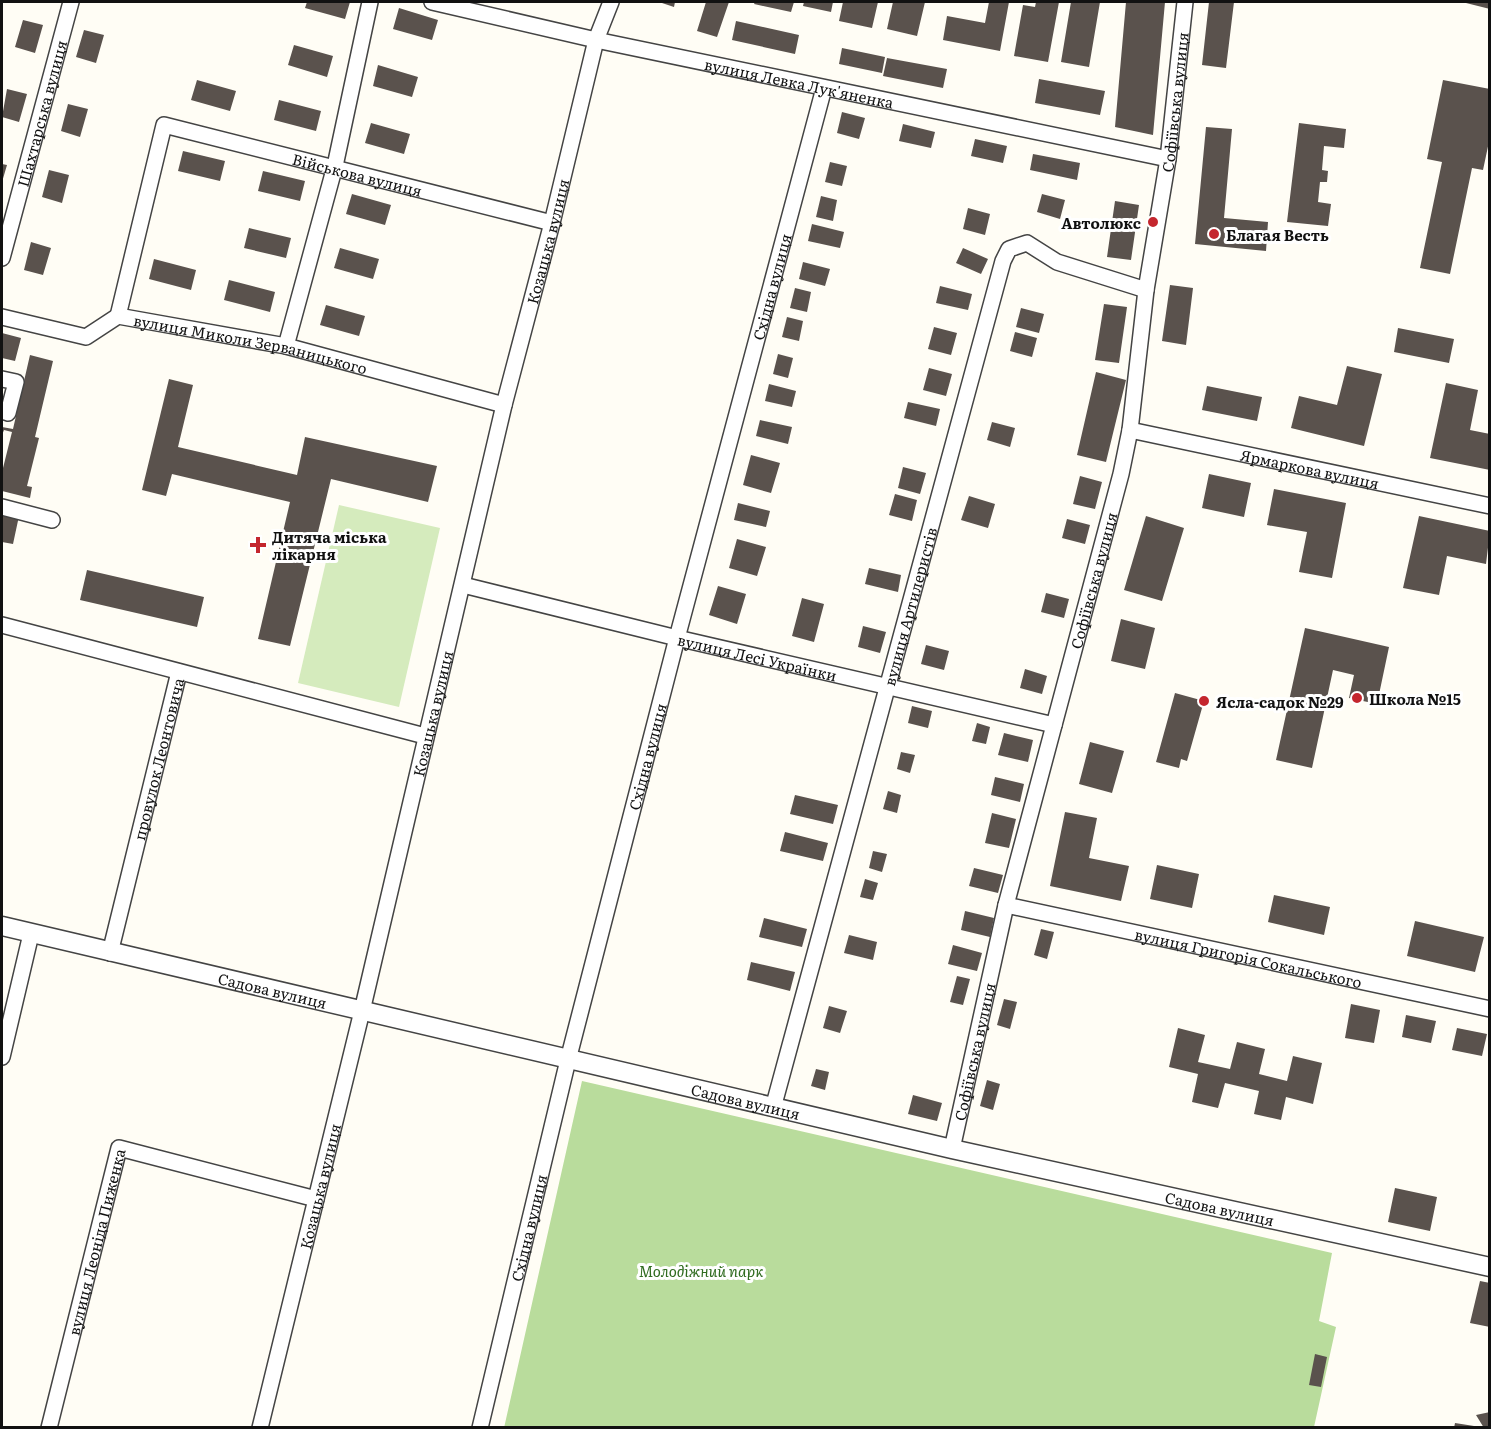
<svg xmlns="http://www.w3.org/2000/svg" width="1491" height="1429" font-family="Literata,serif">
<style>
.green{fill:#d5ebbd}
.forest{fill:#b9dc9c}
.building{fill:#5a524d}
.lines{fill:none;stroke-linecap:round;stroke-linejoin:round}
.minor-casing{stroke:#444;stroke-width:18}
.tertiary-casing{stroke:#444;stroke-width:21}
.minor{stroke:#fff;stroke-width:15}
.tertiary{stroke:#fff;stroke-width:18}
.poi-dot{fill:#c4262e;stroke:#fff;stroke-width:2}
.labels{text-anchor:middle;dominant-baseline:central;stroke-width:6;stroke-linejoin:round;paint-order:stroke}
.street-label{font-size:15px;fill:#111;stroke:#fff}
.poi-label{font-size:15px;font-weight:bold;fill:#111;stroke:#fff;text-anchor:start}
.park-label{font-size:15px;font-style:italic;fill:#2f6b1f;stroke:#fff}
</style>
<rect width="100%" height="100%" fill="#fffdf5"/>
<!-- green -->
<path class="green" d="M339,505L440,528L399,707L298,683Z"/>
<!-- forest -->
<path class="forest" d="M582,1081L1332,1253L1319,1321L1336,1327L1314,1427L504,1428Z"/>
<!-- building -->
<path class="building" d="M307,2H350L345,19L305,8Z
M659,2H675L674,7Z
M706,2H729L717,37L697,31Z
M755,2H794L791,12L754,4Z
M804,2H833L831,12L803,6Z
M843,2H878L872,28L839,21Z
M893,2H925L917,36L887,29Z
M989,2H1009L1000,51L943,40L947,16L985,23Z
M1036,2H1059L1048,62L1014,56L1023,5L1035,7Z
M1071,2H1100L1089,67L1061,62Z
M1126,2H1165L1153,135L1115,127Z
M1209,2H1234L1226,68L1202,65Z
M1462,2H1490V9Z
M399,8L438,20L432,40L393,29Z
M23,20L43,25L35,53L15,47Z
M736,21L799,35L795,54L732,40Z
M84,30L104,35L96,63L76,57Z
M294,45L333,56L327,77L288,65Z
M842,48L885,57L882,73L839,64Z
M887,58L947,69L943,88L883,76Z
M378,65L418,77L412,97L373,86Z
M1039,79L1105,91L1100,115L1035,103Z
M197,80L236,91L230,111L191,100Z
M1443,80L1490,89V137L1483,170L1472,168L1450,274L1420,268L1442,162L1427,159Z
M7,89L27,94L19,122L2,117Z
M279,100L321,111L316,131L274,120Z
M68,104L88,109L80,137L61,131Z
M842,112L865,118L859,139L837,133Z
M371,123L410,134L404,154L365,143Z
M1299,123L1346,129L1344,148L1324,146L1322,170L1328,171L1327,182H1320L1318,202L1331,204L1328,226L1287,222Z
M903,124L935,132L931,148L899,141Z
M1206,127L1232,129L1224,218L1268,222L1266,251L1195,244Z
M975,139L1007,146L1003,163L971,156Z
M183,151L225,161L220,181L178,171Z
M1033,154L1080,163L1077,180L1030,170Z
M830,162L847,166L842,186L825,182Z
M2,164L7,165L2,182Z
M49,170L69,175L62,203L42,197Z
M263,171L305,181L300,201L258,191Z
M352,194L391,205L385,225L346,214Z
M1042,194L1065,200L1060,219L1037,212Z
M821,196L837,200L833,221L816,217Z
M1115,201L1139,205L1131,260L1107,257Z
M968,208L990,214L985,235L963,229Z
M812,224L844,232L840,248L808,241Z
M249,228L291,238L286,258L244,248Z
M31,242L51,248L43,275L24,270Z
M340,248L379,259L373,279L334,268Z
M963,248L988,259L981,274L956,263Z
M154,259L196,270L191,290L149,279Z
M803,262L830,269L825,286L799,279Z
M229,280L275,292L270,312L224,300Z
M1170,285L1193,288L1186,345L1162,341Z
M940,286L972,294L968,310L936,303Z
M795,288L811,292L807,312L790,308Z
M1104,304L1127,307L1119,363L1095,360Z
M326,305L365,316L359,336L320,325Z
M1021,308L1044,314L1039,333L1016,327Z
M787,317L803,321L799,341L782,337Z
M934,327L957,333L951,355L928,349Z
M1398,328L1454,339L1449,363L1394,352Z
M1015,332L1037,338L1032,357L1010,351Z
M2,333L21,338L15,361L2,358Z
M778,354L793,358L788,378L773,374Z
M30,355L53,361L35,437L39,438L27,486L32,487L30,498L2,491V472L12,432L4,430L2,435V427L13,429Z
M1347,366L1382,374L1364,446L1291,428L1299,396L1337,405Z
M929,368L952,374L946,396L923,390Z
M1096,372L1126,380L1106,462L1077,455Z
M169,379L193,385L178,447L297,475L305,437L437,466L428,502L331,479L290,646L258,639L290,502L172,474L166,496L142,490Z
M1446,383L1478,390L1470,430L1490,434V470L1430,458Z
M769,384L796,391L792,407L765,401Z
M1207,386L1262,397L1257,421L1202,410Z
M908,402L940,409L936,426L904,418Z
M760,420L792,427L788,444L756,436Z
M992,422L1015,428L1010,447L987,440Z
M751,455L780,463L771,493L743,485Z
M903,467L926,473L920,494L898,488Z
M1209,474L1251,483L1244,517L1202,508Z
M1080,476L1102,482L1095,509L1073,504Z
M1274,489L1346,503L1332,578L1299,572L1307,532L1267,525Z
M895,494L917,500L912,521L889,515Z
M969,496L995,504L988,528L961,520Z
M738,503L770,511L766,527L734,520Z
M2,513L19,516L13,544L2,542Z
M1146,516L1184,528L1162,601L1124,590Z
M1419,516L1490,531L1486,564L1447,556L1439,595L1403,588Z
M1067,519L1090,525L1085,544L1062,538Z
M737,539L766,547L757,576L729,568Z
M869,568L901,575L898,592L865,584Z
M87,570L204,597L197,627L80,600Z
M718,586L746,594L737,624L709,615Z
M1046,593L1069,599L1064,618L1041,612Z
M802,598L824,604L814,642L792,636Z
M1121,619L1155,628L1145,669L1111,661Z
M863,626L886,632L880,653L858,647Z
M1305,628L1389,647L1377,704L1349,698L1354,675L1333,670L1312,768L1276,760Z
M926,645L949,651L944,670L921,664Z
M1025,669L1047,676L1042,694L1020,688Z
M1175,693L1204,701L1187,761L1181,759L1179,768L1156,762Z
M912,706L932,711L928,728L908,723Z
M977,723L990,727L986,744L972,741Z
M1004,733L1033,740L1028,762L998,755Z
M1090,742L1124,751L1112,793L1079,784Z
M901,752L915,755L910,773L897,769Z
M995,777L1024,784L1020,802L991,795Z
M888,791L901,795L897,813L883,809Z
M795,795L838,805L833,824L790,814Z
M1065,812L1097,818L1089,858L1129,866L1121,901L1050,886Z
M992,813L1016,819L1009,848L985,843Z
M785,832L828,843L823,861L780,851Z
M873,851L887,854L882,872L869,868Z
M1157,865L1199,874L1192,908L1150,899Z
M974,868L1003,875L998,893L969,886Z
M865,879L878,883L873,900L860,897Z
M1274,895L1330,907L1324,935L1268,922Z
M965,911L994,918L990,937L961,930Z
M764,918L807,929L802,947L759,937Z
M1415,921L1484,937L1475,972L1407,956Z
M1041,929L1054,932L1047,959L1034,955Z
M849,935L877,942L873,960L844,953Z
M953,945L982,953L977,971L948,964Z
M751,962L795,972L790,991L747,980Z
M957,976L970,979L963,1005L950,1002Z
M1004,999L1017,1002L1010,1029L997,1025Z
M1351,1004L1380,1010L1374,1043L1345,1038Z
M829,1006L847,1011L840,1033L823,1028Z
M1406,1015L1436,1021L1431,1043L1402,1037Z
M1178,1028L1205,1035L1198,1062L1230,1069L1237,1042L1265,1049L1259,1074L1287,1081L1293,1056L1322,1063L1313,1104L1286,1097L1281,1120L1254,1114L1259,1091L1225,1083L1218,1108L1192,1102L1198,1074L1169,1067Z
M1457,1028L1487,1034L1482,1056L1452,1050Z
M816,1069L829,1072L825,1090L811,1086Z
M987,1080L1000,1084L993,1110L980,1106Z
M913,1095L942,1103L937,1121L908,1114Z
M1395,1188L1437,1197L1430,1231L1388,1222Z
M1480,1281L1490,1283V1327L1470,1323Z
M1315,1354L1327,1357L1321,1387L1309,1385Z
M1490,1412V1428H1484L1476,1415Z
M1455,1423L1474,1426V1428H1454Z"/>
<g class="lines">
<defs>
<g id="minor">
<path id="s1" d="M432,2L596,40L1168,159"/>
<path id="s2" d="M2,258L71,2"/>
<path id="s3" d="M118,316L164,125L552,223"/>
<path id="s4" d="M2,317L86,337L118,316L286,346L504,405"/>
<path d="M286,346L335,166L370,2"/>
<path d="M2,379L16,382L8,413L2,411"/>
<path id="s5" d="M1130,430L1490,506"/>
<path d="M2,507L52,520"/>
<path id="s6" d="M463,585L677,638L1054,725"/>
<path d="M2,625L425,736"/>
<path id="s7" d="M1006,905L1490,1009"/>
<path id="s8" d="M110,953L179,672"/>
<path d="M2,1057L31,934"/>
<path id="s9" d="M773,1108L1003,261L1009,249L1027,243L1057,262L1146,290"/>
<path id="s10" d="M952,1149L1006,905L1121,474L1130,430L1146,290L1168,159L1185,2"/>
<path id="s11" d="M49,1428L119,1148L316,1199"/>
<path id="s12" d="M260,1428L362,1011L504,405L552,223L596,40L611,2"/>
<path id="s13" d="M480,1428L568,1060L677,638L824,88"/>
</g>
<g id="tertiary">
<path id="s14" d="M2,926L952,1149L1490,1267"/>
</g>
</defs>
<!-- minor casing -->
<use href="#minor" class="minor-casing"/>
<!-- tertiary casing -->
<use href="#tertiary" class="tertiary-casing"/>
<!-- minor -->
<use href="#minor" class="minor"/>
<!-- tertiary -->
<use href="#tertiary" class="tertiary"/>
</g>
<!-- markers -->
<g class="poi-dot">
<circle cx="1153" cy="222" r="6"/>
<circle cx="1214" cy="234" r="6"/>
<path d="M255 536h6v6h6v6h-6v6h-6v-6h-6v-6h6z"/>
<circle cx="1357" cy="698" r="6"/>
<circle cx="1204" cy="701" r="6"/>
</g>
<g class="labels">
<!-- street labels -->
<g class="street-label">
<text stroke="none"><textPath href="#s1" startOffset="376">вулиця Левка Лук'яненка</textPath></text>
<text stroke="none"><textPath href="#s10" startOffset="1072">Софіївська вулиця</textPath></text>
<text stroke="none"><textPath href="#s2" startOffset="150">Шахтарська вулиця</textPath></text>
<text stroke="none"><textPath href="#s3" startOffset="396">Військова вулиця</textPath></text>
<text stroke="none"><textPath href="#s12" startOffset="1221">Козацька вулиця</textPath></text>
<text stroke="none"><textPath href="#s13" startOffset="1178">Східна вулиця</textPath></text>
<text stroke="none"><textPath href="#s4" startOffset="260">вулиця Миколи Зерваницького</textPath></text>
<text stroke="none"><textPath href="#s5" startOffset="184">Ярмаркова вулиця</textPath></text>
<text stroke="none"><textPath href="#s10" startOffset="586">Софіївська вулиця</textPath></text>
<text stroke="none"><textPath href="#s9" startOffset="520">вулиця Артилеристів</textPath></text>
<text stroke="none"><textPath href="#s6" startOffset="303">вулиця Лесі Українки</textPath></text>
<text stroke="none"><textPath href="#s12" startOffset="735">Козацька вулиця</textPath></text>
<text stroke="none"><textPath href="#s13" startOffset="692">Східна вулиця</textPath></text>
<text stroke="none"><textPath href="#s8" startOffset="200">провулок Леонтовича</textPath></text>
<text stroke="none"><textPath href="#s7" startOffset="248">вулиця Григорія Сокальського</textPath></text>
<text stroke="none"><textPath href="#s14" startOffset="278">Садова вулиця</textPath></text>
<text stroke="none"><textPath href="#s10" startOffset="100">Софіївська вулиця</textPath></text>
<text stroke="none"><textPath href="#s14" startOffset="764">Садова вулиця</textPath></text>
<text stroke="none"><textPath href="#s12" startOffset="249">Козацька вулиця</textPath></text>
<text stroke="none"><textPath href="#s14" startOffset="1250">Садова вулиця</textPath></text>
<text stroke="none"><textPath href="#s13" startOffset="206">Східна вулиця</textPath></text>
<text stroke="none"><textPath href="#s11" startOffset="192">вулиця Леоніда Пиженка</textPath></text>
</g>
<!-- poi labels -->
<g class="poi-label">
<text x="1141" y="222" text-anchor="end">Автолюкс</text>
<text x="1226" y="234">Благая Весть</text>
<text x="272" y="536">Дитяча міська<tspan x="272" dy="17">лікарня</tspan></text>
<text x="1369" y="698">Школа №15</text>
<text x="1216" y="701">Ясла-садок №29</text>
</g>
<!-- park labels -->
<g class="park-label">
<text x="701" y="1270">Молодіжний парк</text>
</g>
</g>
<!-- border -->
<rect width="1491" height="1429" fill="none" stroke="#111111" stroke-width="6"/>
</svg>
